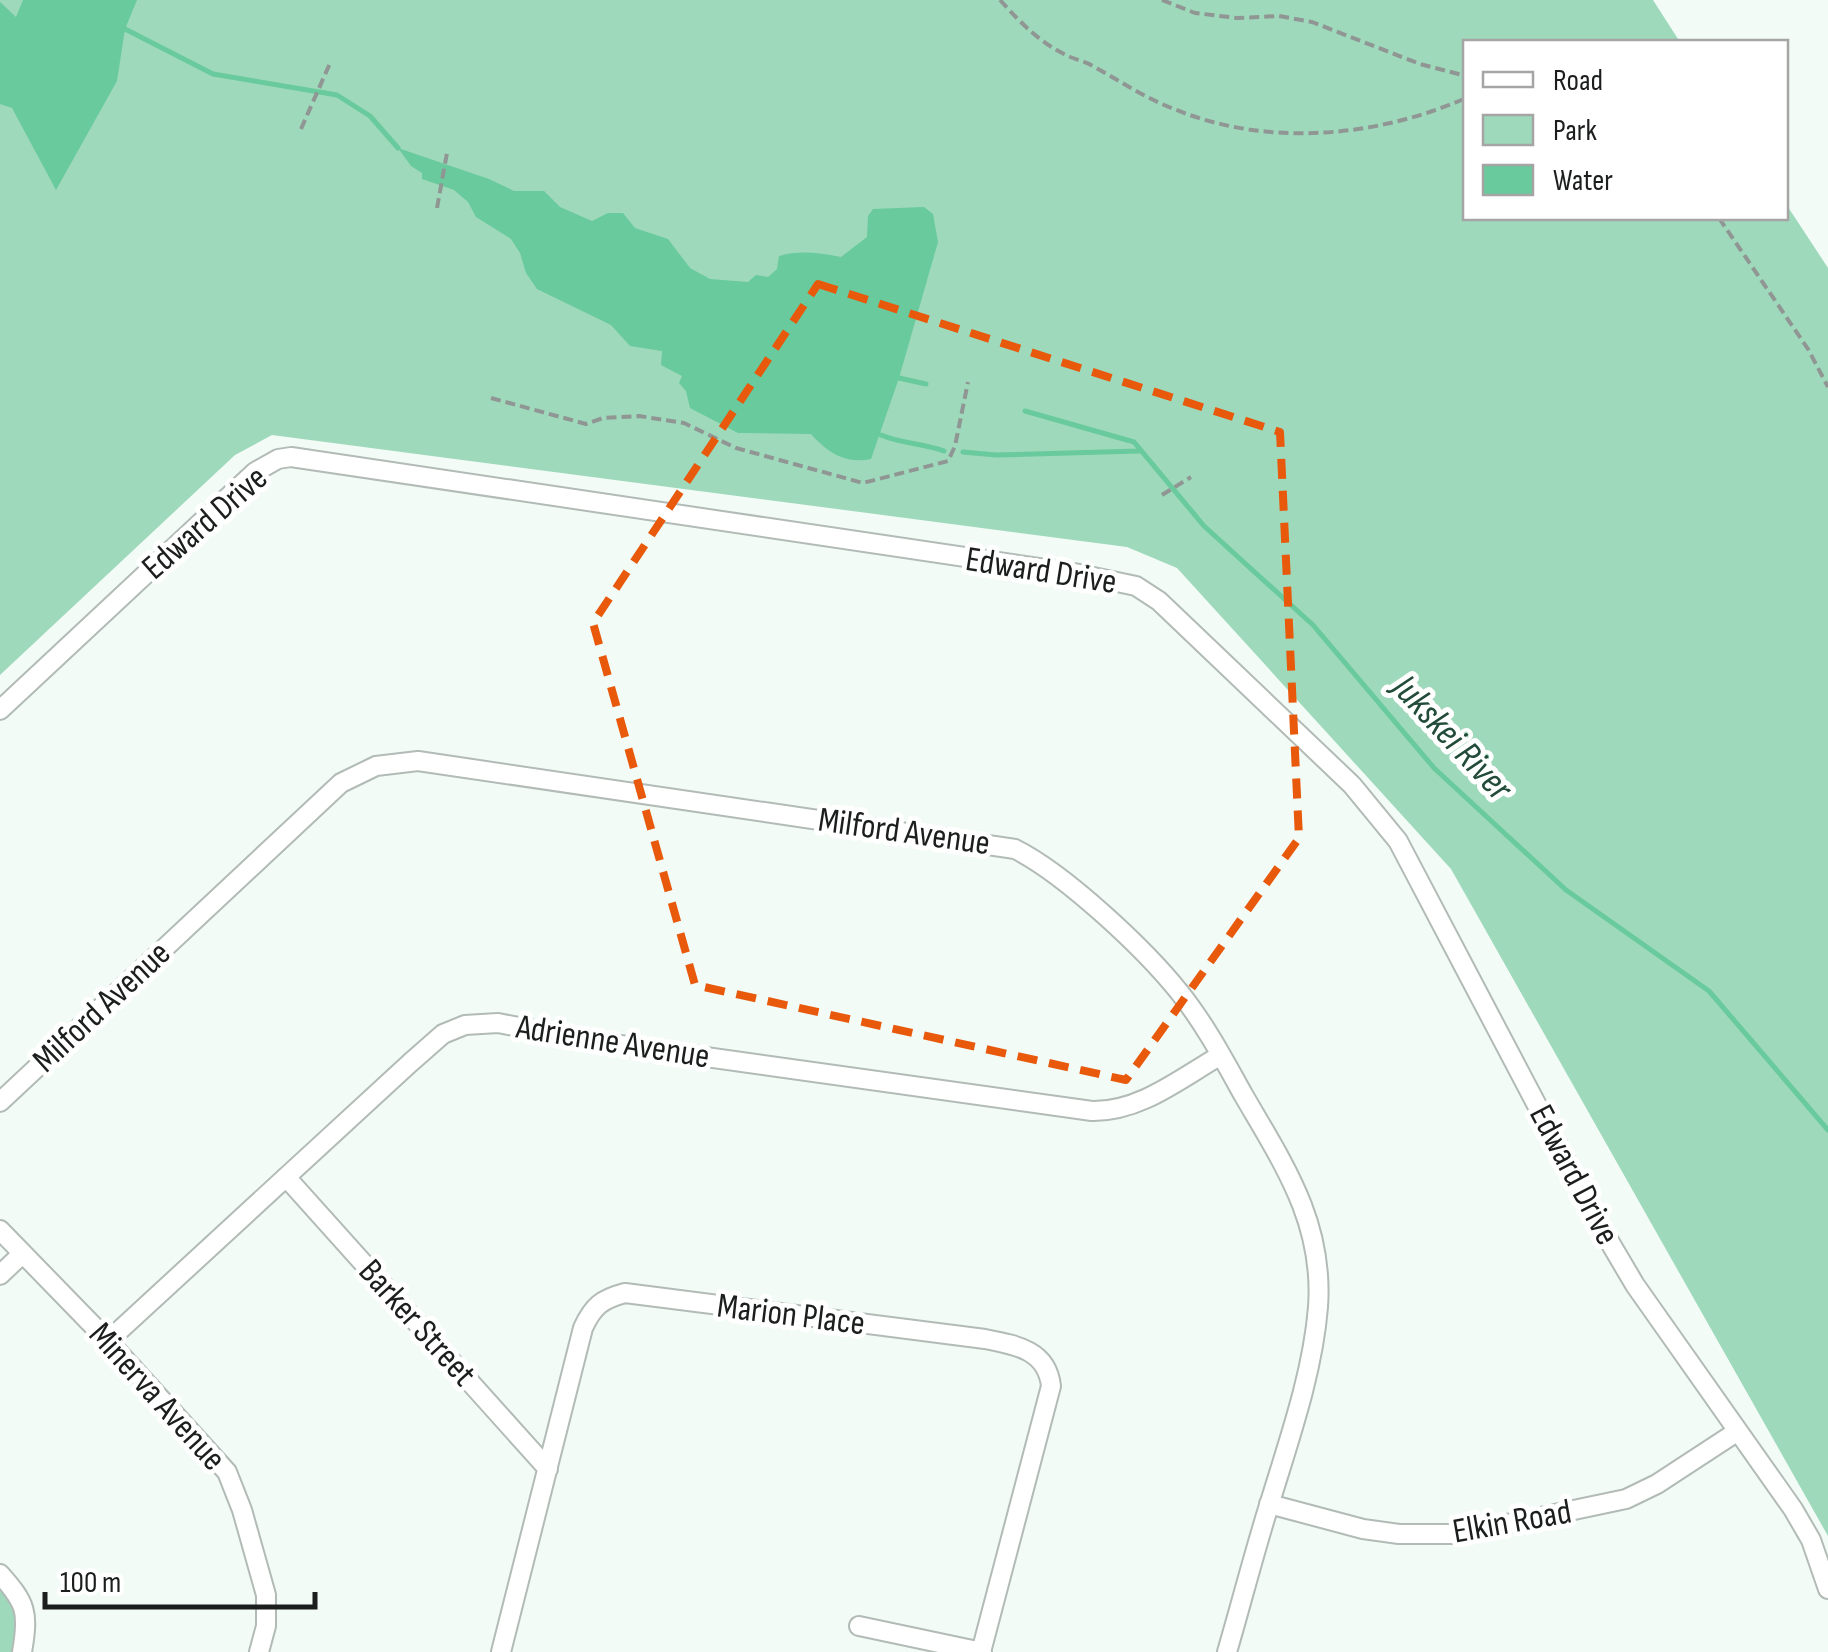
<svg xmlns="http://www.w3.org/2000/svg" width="1828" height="1652" font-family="'Sofia Sans Condensed',sans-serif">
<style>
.green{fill:#9fd9bb}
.water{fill:#68ca9d}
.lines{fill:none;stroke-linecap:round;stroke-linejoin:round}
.stream{stroke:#68ca9d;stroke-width:5}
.minor-casing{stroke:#b2bbb6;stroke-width:22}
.path{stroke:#909693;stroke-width:4;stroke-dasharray:10 5;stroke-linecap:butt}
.minor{stroke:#fff;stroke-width:18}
.marked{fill:none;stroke:#e8590c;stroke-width:8;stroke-dasharray:20 12;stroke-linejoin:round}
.labels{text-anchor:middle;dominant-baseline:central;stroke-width:10;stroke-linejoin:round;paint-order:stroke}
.street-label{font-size:35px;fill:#1b1e1c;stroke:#fff}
.water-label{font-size:38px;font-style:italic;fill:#224c39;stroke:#fff}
</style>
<rect width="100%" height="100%" fill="#f2fbf6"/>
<!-- green -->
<path class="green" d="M0,0H1653L1680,42H1466V218H1786V204L1828,268V1536L1451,869L1177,568L1127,547L272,435L235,455L0,675Z
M0,1586C23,1611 19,1620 14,1652H0Z"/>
<!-- water -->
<path class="water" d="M23,0H137L125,29L117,81L56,190L12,108L0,104V2L16,17Z
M398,148L489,179L514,191H544L560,207L592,221L608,213H623L635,228L668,239L690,268L710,279L748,282L756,275L768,277L777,269L779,256C801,250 819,253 841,257L867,237L868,216L873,209L924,207L933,214L938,242L899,378L871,459C845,464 828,453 811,434L738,433L690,408L686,391L679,383L682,376L661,365L662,351L630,346L611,325L537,289L526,273L520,253L511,239L476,217L468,202L454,190L422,179V173L411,166Z"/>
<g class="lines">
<!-- stream -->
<path class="stream" d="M125,29L213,74L337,95L370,116L398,148
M899,378L926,384
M1025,411L1134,442L1204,526L1313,625L1434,768L1566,890L1709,991L1828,1130
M881,435C902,444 923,443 944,451
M963,452L996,455L1139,451"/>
<defs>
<path id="minor" d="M0,710L255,472L278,459L291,457L1079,574L1136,586L1159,601L1352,785L1398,841L1602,1229L1635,1285L1793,1509L1811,1540L1828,1589
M0,1102L341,783L376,766L418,761L1015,849C1065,874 1145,949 1180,993C1205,1024 1225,1062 1244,1096C1284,1165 1324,1223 1318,1307C1313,1371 1290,1437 1271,1499C1255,1549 1242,1601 1227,1652
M286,1177L548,1469
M0,1230L108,1341L227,1472L242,1510L266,1595V1626L259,1652
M0,1275L21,1255
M108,1341L410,1063L443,1034L465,1025L498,1023L592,1041L1092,1111C1140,1112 1181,1078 1221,1055
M1269,1504L1363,1529L1399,1534H1460L1626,1499L1657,1484L1738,1431
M0,1574C26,1603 29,1612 22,1652
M859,1626L982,1652
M501,1652L583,1328C593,1306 602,1299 625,1293L985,1339C1016,1345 1047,1350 1051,1386L981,1652"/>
</defs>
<!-- minor casing -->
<use href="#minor" class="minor-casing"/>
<!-- path -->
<path class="path" d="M1000,0C1019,21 1038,41 1064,54C1073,59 1084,61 1093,66C1120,81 1145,98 1174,109C1266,147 1375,138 1466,98
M1162,0L1195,13L1237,18L1279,16L1312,22L1420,64L1466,76
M301,129L331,61
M437,208L447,153
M1719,218L1808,349L1828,387
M491,398L586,424L603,418L639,416L684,423L736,448L863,483L948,461L955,446L968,382
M1162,495L1191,477"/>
<!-- minor -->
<use href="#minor" class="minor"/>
</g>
<!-- marked area -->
<path class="marked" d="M818,284L1280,432L1299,838L1126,1080L695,985L593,623Z"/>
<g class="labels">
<!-- street labels -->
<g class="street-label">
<text transform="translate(205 523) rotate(-41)">Edward Drive</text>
<text transform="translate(1041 571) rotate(9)">Edward Drive</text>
<text transform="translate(904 832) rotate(8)">Milford Avenue</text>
<text transform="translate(102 1007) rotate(-43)">Milford Avenue</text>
<text transform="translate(613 1042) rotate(9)">Adrienne Avenue</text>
<text transform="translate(1574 1175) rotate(62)">Edward Drive</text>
<text transform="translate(791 1315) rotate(7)">Marion Place</text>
<text transform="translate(417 1323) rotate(48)">Barker Street</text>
<text transform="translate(157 1397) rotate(48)">Minerva Avenue</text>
<text transform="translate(1512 1522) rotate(-10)">Elkin Road</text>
</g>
<!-- water labels -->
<g class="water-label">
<text transform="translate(1452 738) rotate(47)">Jukskei River</text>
</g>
</g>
<!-- legend -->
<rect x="1463" y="40" width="325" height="180" fill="#ffffff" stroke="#a4a5a4" stroke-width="2.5"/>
<rect x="1483" y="72" width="50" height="15" fill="#ffffff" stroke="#a4a5a4" stroke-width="2.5"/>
<text x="1553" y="90" font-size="30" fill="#1b1e1c">Road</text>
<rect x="1483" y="115" width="50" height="30" fill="#9fd9bb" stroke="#a4a5a4" stroke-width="2.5"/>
<text x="1553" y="140" font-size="30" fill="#1b1e1c">Park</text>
<rect x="1483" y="165" width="50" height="30" fill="#68ca9d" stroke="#a4a5a4" stroke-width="2.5"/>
<text x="1553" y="190" font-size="30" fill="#1b1e1c">Water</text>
<!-- scale -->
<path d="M45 1592v15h270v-15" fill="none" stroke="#1b1e1c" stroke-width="5"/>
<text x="60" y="1592" font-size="30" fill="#1b1e1c" stroke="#ffffff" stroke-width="8" paint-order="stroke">100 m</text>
</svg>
